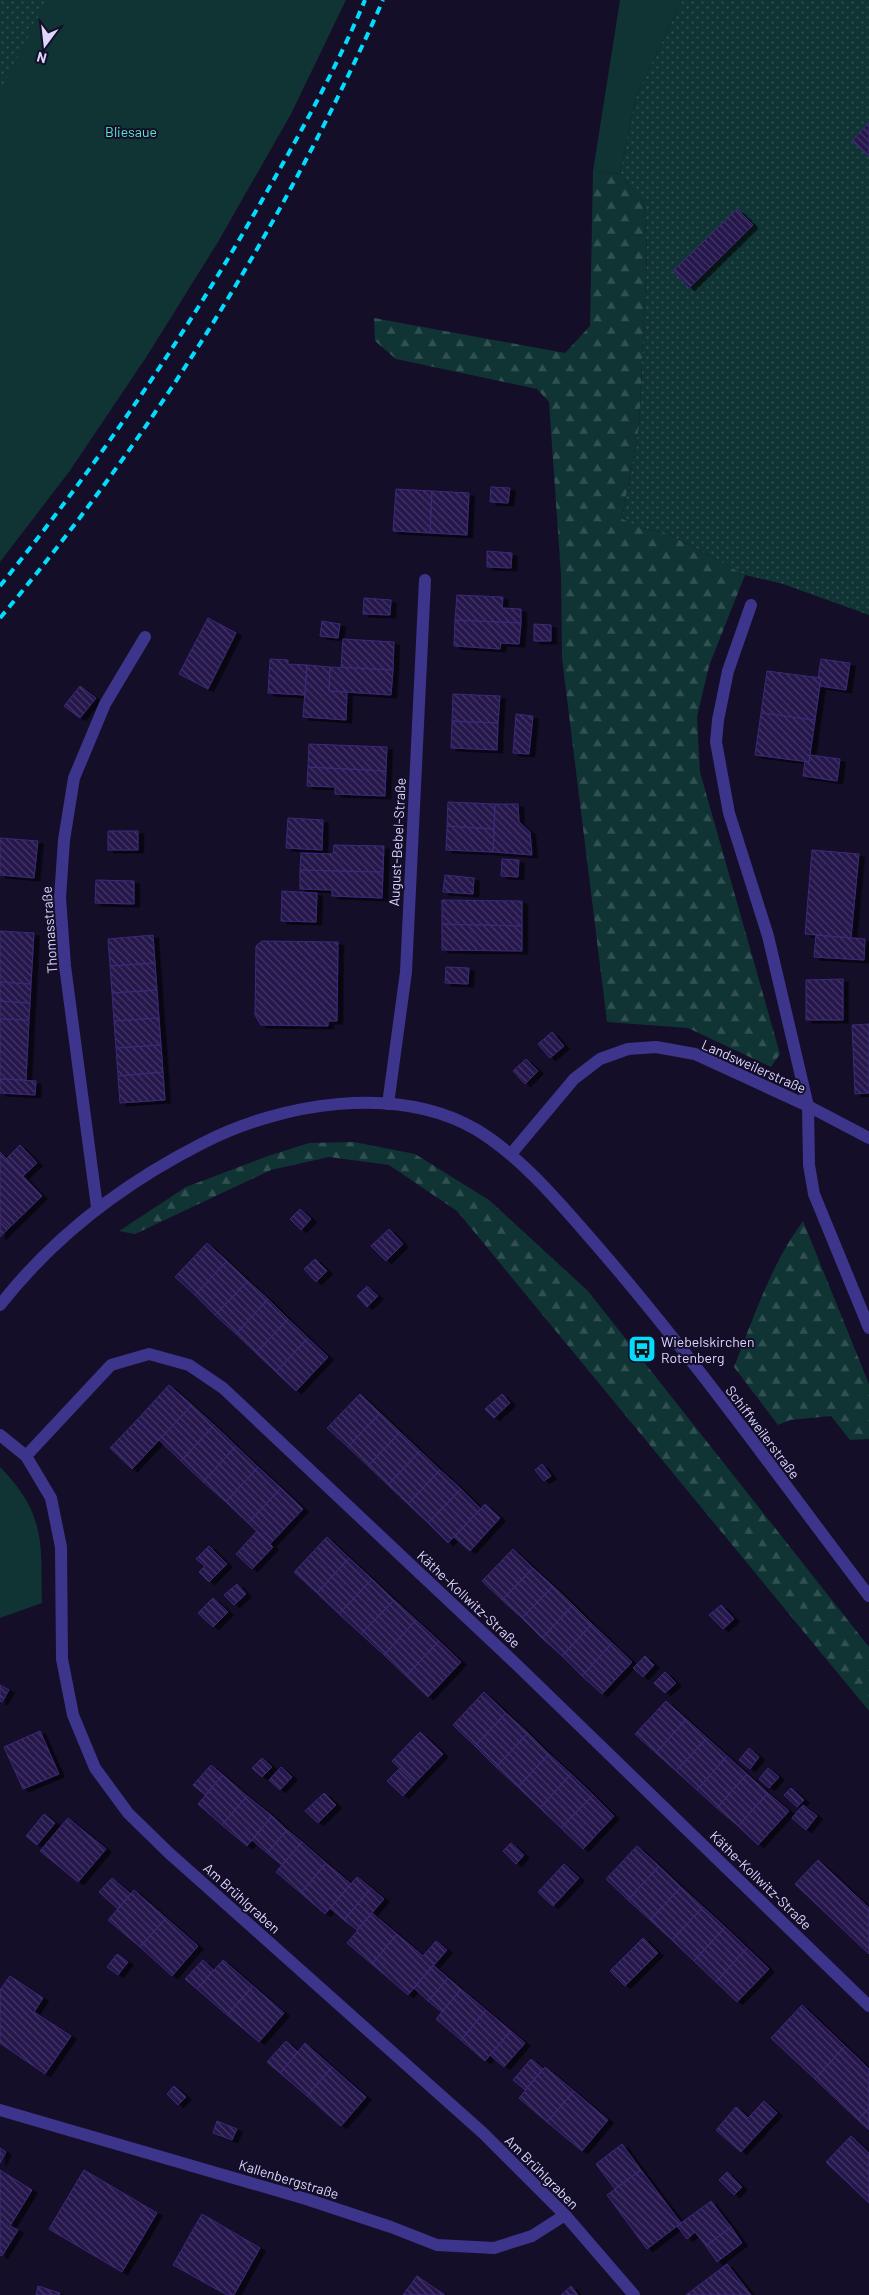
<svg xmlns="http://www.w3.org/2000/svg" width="869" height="2295" font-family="Barlow,sans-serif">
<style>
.green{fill:#103333}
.forest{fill:url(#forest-firs)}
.garden{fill:url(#garden-dots)}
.building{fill:url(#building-back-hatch);stroke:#3c2979;filter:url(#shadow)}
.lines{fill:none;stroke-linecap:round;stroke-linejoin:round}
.minor{stroke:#3c358b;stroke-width:12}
.tertiary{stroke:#3c358b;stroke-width:12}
.rail{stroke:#02dcff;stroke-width:4;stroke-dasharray:8 6;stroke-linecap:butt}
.labels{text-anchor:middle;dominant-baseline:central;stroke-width:4;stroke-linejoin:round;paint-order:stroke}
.park-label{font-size:14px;fill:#58e9cb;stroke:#140e29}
.street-label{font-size:14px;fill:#dcd6ff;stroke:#140e29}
.poi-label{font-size:14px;fill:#dcd6ff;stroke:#140e29;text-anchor:start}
</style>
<defs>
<pattern id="forest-firs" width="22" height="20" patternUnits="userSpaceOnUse" patternTransform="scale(1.25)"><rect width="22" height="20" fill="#103333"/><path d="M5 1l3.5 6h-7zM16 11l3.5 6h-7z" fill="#325052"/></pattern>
<pattern id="garden-dots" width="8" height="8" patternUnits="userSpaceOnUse" patternTransform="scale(1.25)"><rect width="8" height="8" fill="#103333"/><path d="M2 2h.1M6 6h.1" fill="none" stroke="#325052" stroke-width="1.8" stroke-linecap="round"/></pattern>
<pattern id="building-back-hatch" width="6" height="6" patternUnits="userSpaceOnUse" patternTransform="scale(1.25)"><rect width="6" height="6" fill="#25184b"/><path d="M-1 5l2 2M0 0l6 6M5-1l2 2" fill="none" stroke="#443966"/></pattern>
<filter id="shadow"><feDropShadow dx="5.5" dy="3" stdDeviation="0" flood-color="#0009"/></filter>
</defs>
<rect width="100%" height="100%" fill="#140e29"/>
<!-- green -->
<path class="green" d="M0,0H346L291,114L218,242L147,356L69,472L0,562Z
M620,0H682L636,97L620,174L593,171Z
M0,1467C46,1514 41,1542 42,1603L0,1618Z"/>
<!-- forest -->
<path class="forest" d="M593,171L620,174L644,202L647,253L639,428L622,518L643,528L669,534L745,575L709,666L697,717L700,772L780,1054L771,1067L688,1028L607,1022L562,658L561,575L549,402L537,389L396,359L375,341L374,318L565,353L590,326Z
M354,1142L415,1154L489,1200L588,1291L869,1647V1711L457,1211L389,1165L329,1157L271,1170L135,1234L119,1231L186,1187L268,1156L309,1143Z
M803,1221L869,1384V1439L850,1440L831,1416L790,1420L778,1425L734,1367C754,1317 771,1264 803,1221Z"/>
<!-- garden -->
<path class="garden" d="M0,0H47L0,91Z
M682,0H869V615L783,584L745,575L669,534L643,528L622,519L639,428L647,253L644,202L620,174L636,97Z"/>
<!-- building -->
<path class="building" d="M869,122V156L852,141Z
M737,209L753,225L689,288L673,271Z
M491,487L510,488L508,503L490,502Z
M396,489L432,491L430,533L393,531Z
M432,491L469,493L467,535L430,533Z
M487,551L512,553L511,568L487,567Z
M457,595L503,597L502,608L521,609V623L455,620Z
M364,598L391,600L390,615L363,614Z
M208,618L236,633L208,689L179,674Z
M455,620L521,623L519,644L501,643L500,649L454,646Z
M322,621L340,624L338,638L320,636Z
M534,624L551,625V641H534Z
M343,639L394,642L393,670L341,667Z
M270,659L288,660V664L307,665L305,695L268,693Z
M821,659L850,663L846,690L820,686L821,678H818Z
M307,665L330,667L329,691L347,692L346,720L303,717Z
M330,667L393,670L391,695L329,691Z
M767,671L821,678L815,720L761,713Z
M80,686L96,698L80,718L64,706Z
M453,694L500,696L498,723L452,721Z
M761,713L815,720L809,762L755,755Z
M516,714L533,716L529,754L513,753Z
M452,721L498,723L497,750L451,748Z
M309,744L387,747L386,771L308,767Z
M810,755L840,759L837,781L803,776L805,761L809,762Z
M308,767L386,771L385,796L335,794V787L307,786Z
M448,802L495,804L494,829L447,826Z
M495,804H518L519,822L530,832L532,855L493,852Z
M288,818L323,820L322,850L286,848Z
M447,826L494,829L493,852L446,850Z
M108,831H138V850H108Z
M0,838L38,841L34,878L0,875Z
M334,845L384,846L383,872L300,870L301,853L333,854Z
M812,850L859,854L851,938L805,934Z
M502,859L519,860L518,877L501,876Z
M300,870L383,872L382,898L332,896V890L300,889Z
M445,875L474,878L473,894L443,892Z
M96,880L134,881V904L95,903Z
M282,891L317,893L316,922L281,921Z
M442,900L522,901V926L442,924Z
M442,924L522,926V951L442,950Z
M0,931L34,933L31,984L0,982Z
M153,935L155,963L110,966L108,939Z
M816,935L865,939L864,960L814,957Z
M262,941L338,942L337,1021H328V1026L261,1025L255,1015L256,946Z
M155,963L157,990L112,993L110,966Z
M446,967L469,968L468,984L445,983Z
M843,979V1020H806V980Z
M0,982L31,984L30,1003L0,1001Z
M157,990L159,1018L114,1021L112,993Z
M0,1001L30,1003L29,1020L0,1019Z
M159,1018L161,1045L116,1048L114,1021Z
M0,1019L29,1020L26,1080L0,1079Z
M869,1024V1093L855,1094L852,1025Z
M552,1032L564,1046L550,1058L538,1044Z
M161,1045L163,1072L118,1076L116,1048Z
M526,1059L538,1071L525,1084L513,1071Z
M163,1072L165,1100L120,1103L118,1076Z
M0,1079L36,1081L35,1095L0,1093Z
M20,1145L37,1163L23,1176L6,1159Z
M0,1152L42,1196L9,1228L0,1219Z
M300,1209L311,1219L301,1230L290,1219Z
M0,1219L9,1228L0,1237Z
M389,1229L403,1244L386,1261L371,1246Z
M207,1243L227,1261L195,1295L175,1277Z
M315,1259L327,1271L316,1282L304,1269Z
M227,1261L248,1281L215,1315L195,1295Z
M248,1281L268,1299L236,1334L215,1315Z
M367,1286L378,1296L367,1307L357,1296Z
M268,1299L288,1319L256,1353L236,1334Z
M288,1319L308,1338L276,1372L256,1353Z
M308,1338L328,1357L296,1391L276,1372Z
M169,1385L192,1405L159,1440L137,1420Z
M360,1394L380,1413L348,1447L327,1428Z
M502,1394L510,1403L494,1418L485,1409Z
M192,1405L214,1425L181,1461L159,1440Z
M380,1413L400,1432L368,1466L348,1447Z
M137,1420L159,1440L132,1469L110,1448Z
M214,1425L236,1446L203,1482L181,1461Z
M400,1432L420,1451L388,1485L368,1466Z
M236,1446L258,1467L226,1502L203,1482Z
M420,1451L440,1470L408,1504L388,1485Z
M542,1464L551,1476L544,1481L535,1470Z
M258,1467L281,1488L248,1523L226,1502Z
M440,1470L461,1489L428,1523L408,1504Z
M281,1488L303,1509L270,1544L248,1523Z
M461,1489L481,1509L448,1543L428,1523Z
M485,1504L500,1518L470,1551L454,1537Z
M257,1531L273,1547L252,1569L236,1554Z
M327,1537L349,1558L317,1593L294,1572Z
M209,1546L227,1564L209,1582L199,1572L205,1566L196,1559Z
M513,1549L533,1568L502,1600L482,1581Z
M349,1558L372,1579L339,1614L317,1593Z
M533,1568L553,1586L522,1618L502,1600Z
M372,1579L394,1600L361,1634L339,1614Z
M237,1584L246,1594L234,1605L224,1595Z
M553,1586L573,1605L542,1638L522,1618Z
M213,1598L228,1612L213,1627L198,1613Z
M394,1600L416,1620L384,1655L361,1634Z
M573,1605L592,1624L562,1656L542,1638Z
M721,1605L734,1619L723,1629L709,1615Z
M416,1620L439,1641L406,1676L384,1655Z
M592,1624L612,1643L582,1676L562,1656Z
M439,1641L461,1662L428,1697L406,1676Z
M612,1643L632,1662L602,1694L582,1676Z
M645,1656L654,1665L643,1677L633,1668Z
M665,1672L676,1683L665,1693L654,1683Z
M0,1685L9,1690L2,1702L0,1701Z
M484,1692L506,1713L475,1746L453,1725Z
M666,1701L686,1719L656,1753L635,1734Z
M506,1713L528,1733L496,1767L475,1746Z
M686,1719L707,1738L676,1771L656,1753Z
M40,1731L59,1774L23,1789L4,1747Z
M420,1732L443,1754L415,1783L392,1761Z
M528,1733L549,1754L518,1787L496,1767Z
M707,1738L727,1756L697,1790L676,1771Z
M749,1748L759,1757L750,1769L739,1760Z
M549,1754L571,1774L540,1808L518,1787Z
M727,1756L747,1774L717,1808L697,1790Z
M262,1758L272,1767L262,1777L252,1768Z
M211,1765L223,1775L205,1795L193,1785Z
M281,1767L292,1777L280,1790L269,1780Z
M400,1768L415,1783L403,1796L387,1781Z
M768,1768L779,1777L769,1788L759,1779Z
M571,1774L593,1795L561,1828L540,1808Z
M747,1774L768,1793L738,1826L717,1808Z
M223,1775L247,1796L222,1825L198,1804Z
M791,1788L804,1800L797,1807L784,1795Z
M324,1793L336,1805L318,1823L305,1811Z
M768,1793L789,1811L758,1845L738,1826Z
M593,1795L614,1816L583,1849L561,1828Z
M247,1796L272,1816L247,1846L222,1825Z
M803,1805L817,1816L806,1830L792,1818Z
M44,1814L55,1823L37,1845L26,1836Z
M272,1816L287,1830L267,1853L252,1840Z
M68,1818L106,1849L78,1882L40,1851Z
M287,1830L302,1842L282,1865L267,1853Z
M302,1842L326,1863L301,1893L276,1872Z
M511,1843L524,1855L516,1864L503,1851Z
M637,1846L659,1866L628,1900L606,1879Z
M818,1860L869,1908V1954L795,1884Z
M326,1863L351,1884L325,1914L301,1893Z
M564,1864L579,1878L553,1906L538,1892Z
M659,1866L681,1887L650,1920L628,1900Z
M357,1877L371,1888L344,1920L330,1908Z
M112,1878L131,1894L118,1909L99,1892Z
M681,1887L703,1907L672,1940L650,1920Z
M371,1888L384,1899L357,1930L344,1920Z
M134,1890L166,1918L140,1947L108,1920Z
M703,1907L725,1927L694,1961L672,1940Z
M372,1913L397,1934L372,1964L347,1943Z
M166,1918L198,1946L172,1976L140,1947Z
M725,1927L747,1948L716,1982L694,1961Z
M397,1934L423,1956L436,1941L447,1950L408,1995L372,1964Z
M643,1938L658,1953L625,1986L610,1971Z
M747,1948L769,1969L737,2002L716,1982Z
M117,1954L128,1962L118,1975L107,1967Z
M203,1960L214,1970L197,1989L185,1979Z
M223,1960L253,1986L227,2015L197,1989Z
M433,1965L448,1978L428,2001L414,1988Z
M10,1976L43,1998L34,2012L71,2036L45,2074L0,2043V1990Z
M448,1978L461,1989L442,2012L428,2001Z
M253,1986L284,2013L259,2042L227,2015Z
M461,1989L486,2010L461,2040L436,2019Z
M802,2005L845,2046L815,2079L771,2038Z
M486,2010L511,2031L485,2061L461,2040Z
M511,2031L525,2043L504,2067L490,2055Z
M286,2041L298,2052L280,2073L267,2062Z
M305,2043L332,2067L307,2096L280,2073Z
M845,2046L869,2069V2108L858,2120L815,2079Z
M531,2059L543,2069L525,2090L513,2080Z
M332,2067L366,2097L341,2126L307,2096Z
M545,2067L574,2091L547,2122L519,2098Z
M174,2086L186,2097L178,2105L167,2094Z
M574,2091L608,2120L582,2151L547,2122Z
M764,2101L777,2113L741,2152L716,2130L736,2107L748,2118Z
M869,2108V2130L858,2120Z
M217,2121L237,2129L232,2140L213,2133Z
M851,2136L869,2153V2203L826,2162Z
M622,2144L641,2170L615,2189L596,2164Z
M0,2148L6,2152L0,2163Z
M0,2170L32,2190L10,2226L18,2230L2,2256L0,2255Z
M84,2170L157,2213L122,2272L49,2229Z
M641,2170L681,2223L647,2249L607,2195Z
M727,2172L742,2187L734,2195L719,2180Z
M711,2201L731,2227L706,2246L695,2232L687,2239L677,2226Z
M202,2214L260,2248L234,2295H227L173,2265Z
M731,2227L742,2243L717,2262L706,2246Z
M727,2264L751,2295H686Z
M417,2276L445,2295H403Z
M38,2286L60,2293L59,2295H36Z
M571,2286L578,2295H561Z"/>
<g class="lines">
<!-- minor -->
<path class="minor" d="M751,605L728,671L718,720L716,742L729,813L768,936L808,1106L809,1165L814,1194L869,1328
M388,1104L406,972L425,580
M511,1154L574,1079L600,1059L628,1049L656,1047L695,1054L808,1106L869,1138
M97,1207L65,966L60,898L64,840L74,778L105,704L145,637
M0,1435L26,1456L51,1498L61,1547L62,1659L73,1715L95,1768L128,1813L169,1853L483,2133L565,2215L634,2295
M26,1456L111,1365L149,1354L189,1365L223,1388L516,1664L869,2006
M0,2110L306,2199L391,2227L437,2245L494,2248L532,2236L565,2215"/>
<!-- tertiary -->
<path class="tertiary" d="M0,1305C55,1235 124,1183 203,1143C281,1103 397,1083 477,1130C523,1158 563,1207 598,1247C694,1358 780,1479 869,1596"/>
<!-- rail -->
<path class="rail" d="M0,586C99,463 187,333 265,195C301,132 337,67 365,0
M0,618C156,432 285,222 383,0"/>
</g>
<!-- icons -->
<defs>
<symbol id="bus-square" viewBox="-11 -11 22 22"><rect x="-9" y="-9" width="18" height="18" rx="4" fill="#02dcff" stroke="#140e29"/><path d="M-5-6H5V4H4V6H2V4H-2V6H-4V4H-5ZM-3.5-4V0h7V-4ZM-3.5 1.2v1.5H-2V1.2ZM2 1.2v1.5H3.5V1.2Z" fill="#111"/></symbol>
</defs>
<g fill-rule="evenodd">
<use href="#bus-square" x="626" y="1333" width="32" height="32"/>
</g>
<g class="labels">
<!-- park labels -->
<g class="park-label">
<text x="131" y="131">Bliesaue</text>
</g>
<!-- street labels -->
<g class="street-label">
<text transform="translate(397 842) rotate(-87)">August-Bebel-Straße</text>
<text transform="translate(49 930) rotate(-94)">Thomasstraße</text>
<text transform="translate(754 1066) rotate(24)">Landsweilerstraße</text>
<text transform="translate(763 1432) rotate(53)">Schiffweilerstraße</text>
<text transform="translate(469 1599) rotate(43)">Käthe-Kollwitz-Straße</text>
<text transform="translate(761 1880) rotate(44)">Käthe-Kollwitz-Straße</text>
<text transform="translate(242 1898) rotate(42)">Am Brühlgraben</text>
<text transform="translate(542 2172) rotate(45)">Am Brühlgraben</text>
<text transform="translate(289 2179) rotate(17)">Kallenbergstraße</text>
</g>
<!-- poi labels -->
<g class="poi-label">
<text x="661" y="1341">Wiebelskirchen<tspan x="661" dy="16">Rotenberg</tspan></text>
</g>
</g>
<!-- north arrow -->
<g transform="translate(45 45) rotate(195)" stroke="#140e29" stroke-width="4" paint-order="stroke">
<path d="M0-4L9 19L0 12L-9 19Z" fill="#dcd6ff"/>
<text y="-8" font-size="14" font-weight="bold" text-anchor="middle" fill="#dcd6ff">N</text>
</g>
</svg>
